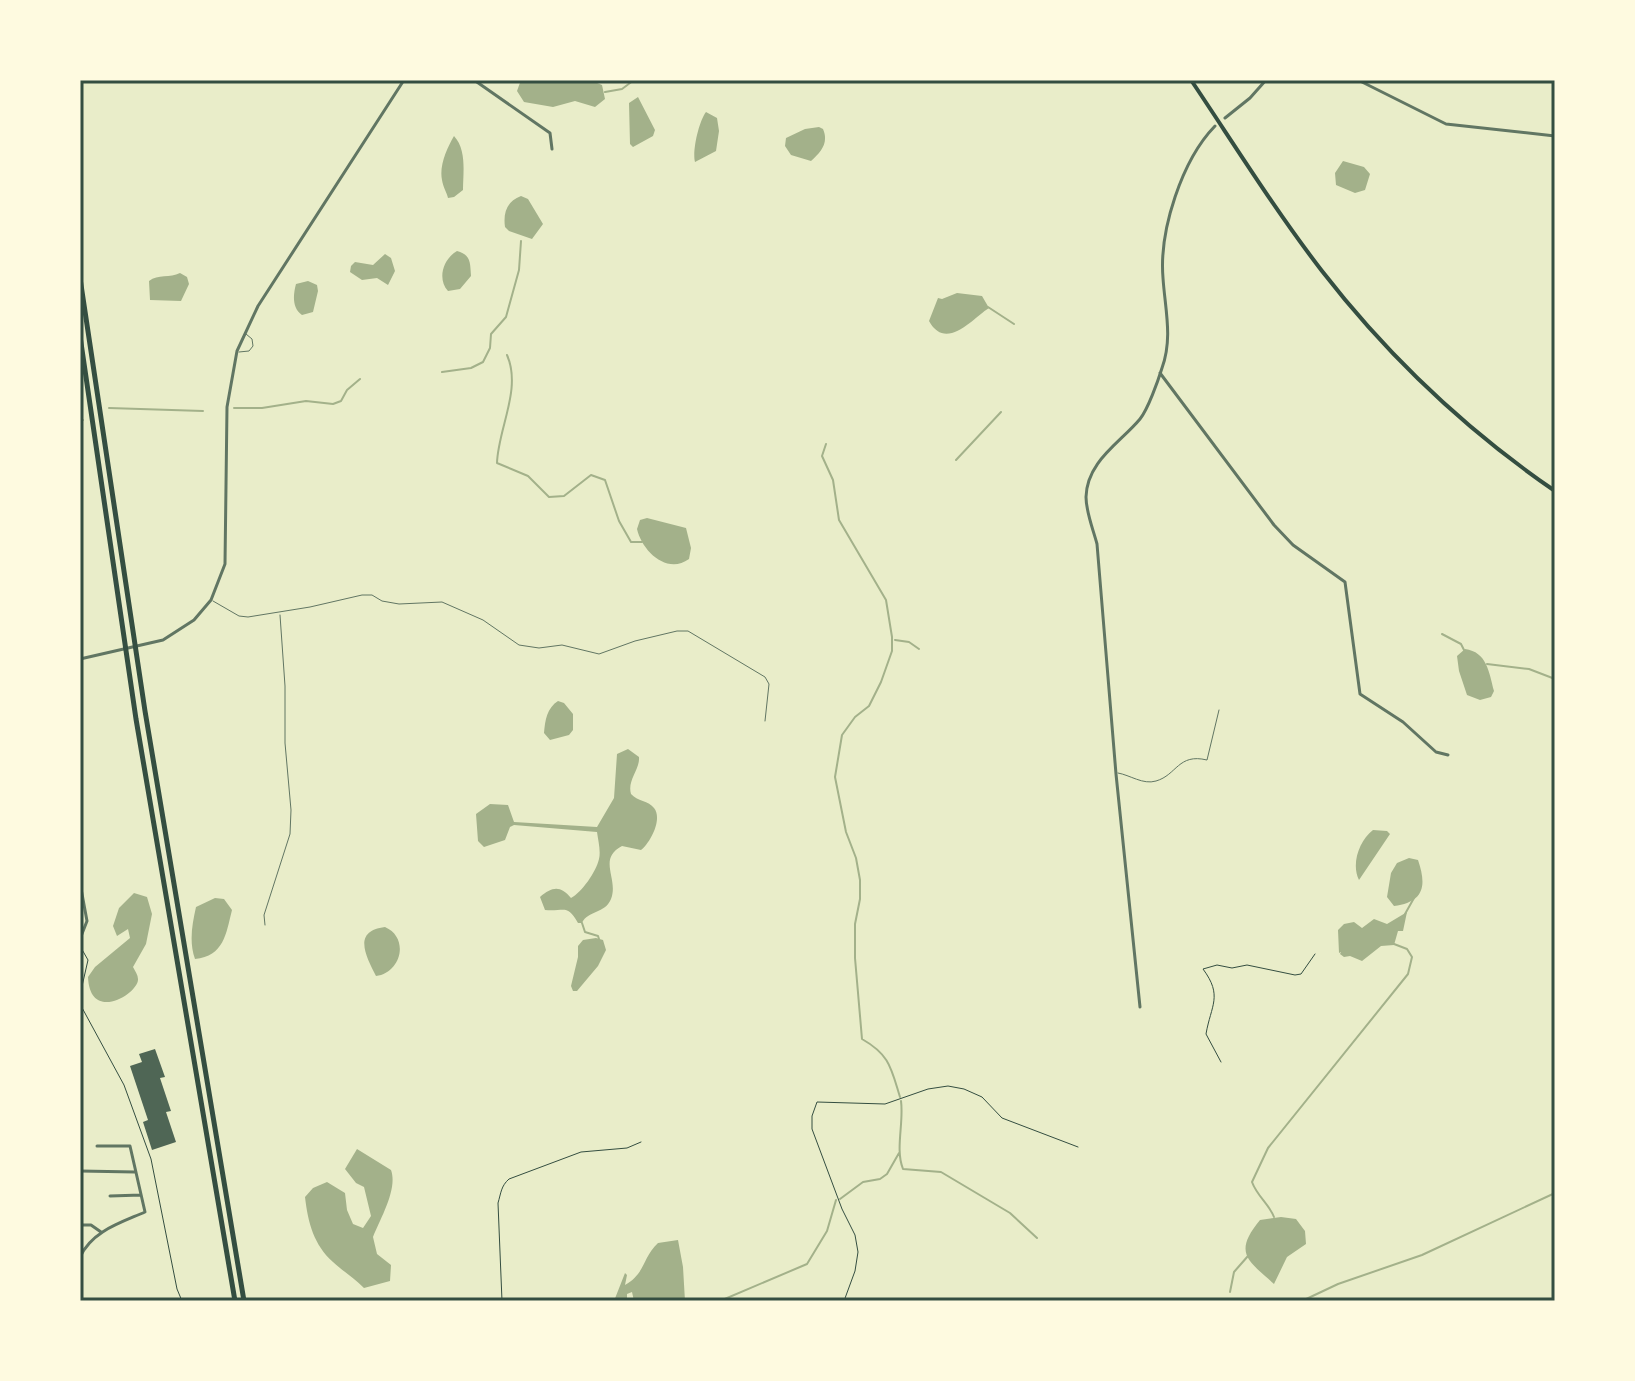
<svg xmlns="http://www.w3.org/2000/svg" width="1635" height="1381" font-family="'Roboto Condensed',sans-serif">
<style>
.water{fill:#a3b18a}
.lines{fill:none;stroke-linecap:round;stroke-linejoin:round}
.stream{stroke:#a3b18a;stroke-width:2}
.building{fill:#4f6655}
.path{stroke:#344e41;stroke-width:1}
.service{stroke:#617663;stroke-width:1}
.minor{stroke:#617663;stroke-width:3}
.tertiary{stroke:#617663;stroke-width:3}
.trunk{stroke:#344e41;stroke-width:4}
.motorway{stroke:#344e41;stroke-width:5}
.neatline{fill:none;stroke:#344e41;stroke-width:3}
</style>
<rect width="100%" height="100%" fill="#e9edc9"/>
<!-- water -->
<path class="water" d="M521,80H590L602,85L605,99L595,107L575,101L553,107L524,102L517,91Z
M638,97L655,130L653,136L633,147L630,144L629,103Z
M706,112L717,118L719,131L716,151L695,162C692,151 699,121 706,112Z
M819,127L823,129C829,143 821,152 811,161L791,155L785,146L786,138L805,129Z
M454,136C467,150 463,173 463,190L454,197L448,198C447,193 443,187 442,180C439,166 447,148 454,136Z
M1343,161L1364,167L1370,174L1365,190L1355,193L1336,185L1335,173Z
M521,196L528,199L543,224L532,239L509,231L505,227C503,213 507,201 521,196Z
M457,251C471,255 470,262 471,276L460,289L448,291C437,279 443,259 457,251Z
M385,254L391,258L395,271L388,285L377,278L362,280L350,272L351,266L355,262L373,265Z
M180,273L187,277L189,284L181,301L150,300L149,281C158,274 170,278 180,273Z
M308,281L317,285L318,291L313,312L302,315C292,308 293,295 296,284Z
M957,293L982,296L989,308C973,318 946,352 929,321L938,298L942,299Z
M647,518L686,528L691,548L689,559C667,575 642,551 637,529L640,520Z
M1465,649C1487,652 1489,672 1494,691L1491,697L1480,700L1467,695L1459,671L1457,656Z
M558,701L564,703L573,714V730L569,735L550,740L544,733C545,720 547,708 558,701Z
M628,749L639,757C640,770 627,780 631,794C637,801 649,801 654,808C663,819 650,843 641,850L622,846C597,859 619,879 611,899C605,914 588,910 582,923H578C567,903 564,912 545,910L540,897C552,887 560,885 571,898C582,892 596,872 599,859C601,851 598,840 597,832L514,825L510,827L505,840L484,847L478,841L476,814L490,804L508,805L514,822L597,827L614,798L617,754Z
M1373,830L1387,831L1390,834L1359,880C1351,864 1359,841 1373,830Z
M1409,858L1418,860C1427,886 1424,902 1394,906L1387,897L1391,873L1397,863Z
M134,893L147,897L152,914L146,944L133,967C135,971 138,975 138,979C139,993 90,1024 88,977L95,967L130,938L128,929L117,936L113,926L119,908Z
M215,898L224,899L232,910C226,934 224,956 195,959C189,942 192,925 196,907Z
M1407,912L1403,931H1398L1394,945L1381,946L1362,961L1350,956L1344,957L1340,954L1341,952L1339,953L1338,930L1344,924L1354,922L1362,928L1374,919L1387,924Z
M385,927C410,938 401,973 376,976C366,956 352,931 385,927Z
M596,938L603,940L606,950L598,966L577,991H573L571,986L578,957V946L583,940Z
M357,1149L391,1170C398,1189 380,1219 373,1237L377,1254L391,1265L390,1281L364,1288C354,1278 344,1272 333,1262C314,1245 308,1223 305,1197L313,1188L327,1182L345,1193L347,1210L353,1224L363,1228L371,1216L364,1187L356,1183L345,1169Z
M1281,1217L1296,1219L1305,1231L1306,1244L1287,1257L1274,1284C1249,1261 1232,1254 1260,1220Z
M678,1240L683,1267L685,1301H634L632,1292L627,1294V1301H614L625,1273L627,1275L625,1285C646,1273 642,1258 658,1243Z"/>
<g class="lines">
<!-- stream -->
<path class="stream" d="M605,92L622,89L634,80
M988,307L1014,324
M507,355C522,389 498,429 497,463L528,476L549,497L564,496L591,475L605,480L619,521L631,542H642
M442,372L471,368L483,362L490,348L491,334L506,317L519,270L521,241
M109,408L203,411
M234,408H262L306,401L333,404L341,401L347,390L360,379
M80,422L83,420
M826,444L822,456L833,480L839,520L886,600L892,637V651L881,682L869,706L855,717L842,735L835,777L846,832L856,858L860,880V899L855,924V958L862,1039C890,1055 891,1068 900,1097
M956,460L1001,412
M1442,634L1461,644L1464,650
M895,640L909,642L919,649
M1487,664L1529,669L1555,679
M1405,914L1414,898
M582,923L585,932L598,936L599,939
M901,1101C904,1123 895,1149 903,1169L941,1172L1010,1213L1037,1238
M840,1199L863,1182L880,1179L887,1174L899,1153
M1274,1217C1269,1204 1257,1196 1252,1182L1268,1148L1408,974L1412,957L1407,949L1394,944
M1230,1292L1234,1272L1248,1256
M720,1301L807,1264L827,1231L836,1200
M1302,1301L1338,1284L1422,1255L1555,1193"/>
</g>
<!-- building -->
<path class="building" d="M155,1049L165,1077L160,1078L171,1111L166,1112L176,1142L152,1150L143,1122L148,1120L130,1066L142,1062L139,1054Z"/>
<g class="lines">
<!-- path -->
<path class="path" d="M80,946L88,960L80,995
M80,1004L124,1085L151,1159L177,1289L182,1301
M1221,1062L1206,1034C1211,1005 1223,996 1203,969L1217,965L1232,968L1247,965L1295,975L1301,974L1315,954
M502,1301L498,1203C501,1193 501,1186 509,1179L581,1152L627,1148L641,1142
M844,1301L855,1271L858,1252L855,1235L842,1209L812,1129V1116L817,1102L885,1104L928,1089L948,1086L964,1089L982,1097L1002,1118L1078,1147"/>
<!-- service -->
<path class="service" d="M239,352L249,351L253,346L252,339L246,334
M213,601L239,616L248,617L310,607L362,595H372L382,601L399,604L442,602L483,620L519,645L539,648L562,645L599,654L635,641L677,631H688L765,677L769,684L765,721
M1118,773C1130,775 1143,785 1156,781C1177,775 1178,753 1207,760L1219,710
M265,925L264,915L290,834L291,810L285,743V686L280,615"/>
<!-- minor -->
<path class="minor" d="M474,80L550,133L552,149
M1225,118L1250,98L1266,80
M1160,373L1274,525L1293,545L1345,582L1360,694L1403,722L1436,752L1448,755
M80,883L87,921L80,939
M1140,1007L1116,774L1097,544C1093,529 1086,512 1086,497C1087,461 1120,443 1140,419C1148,409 1158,381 1162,368C1173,338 1165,309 1163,278C1159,230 1182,160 1215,126
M80,1171L135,1172
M110,1196L141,1195
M80,1225H91L101,1232
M80,1257C92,1231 120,1223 145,1212L130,1146H97"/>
<!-- tertiary -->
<path class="tertiary" d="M1358,80L1446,124L1555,136
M80,659L163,640L194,620L211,600L225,564L227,407L237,351L258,306L404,80"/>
<!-- trunk -->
<path class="trunk" d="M1191,80C1234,144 1275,210 1322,271C1388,356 1466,430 1555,491"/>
<!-- motorway -->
<path class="motorway" d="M80,278L145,711L244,1301
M80,336L136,719L235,1301"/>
</g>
<!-- border -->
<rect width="1635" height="1381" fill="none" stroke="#fefae0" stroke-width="164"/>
<rect x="82" y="82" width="1471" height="1217" class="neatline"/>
</svg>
